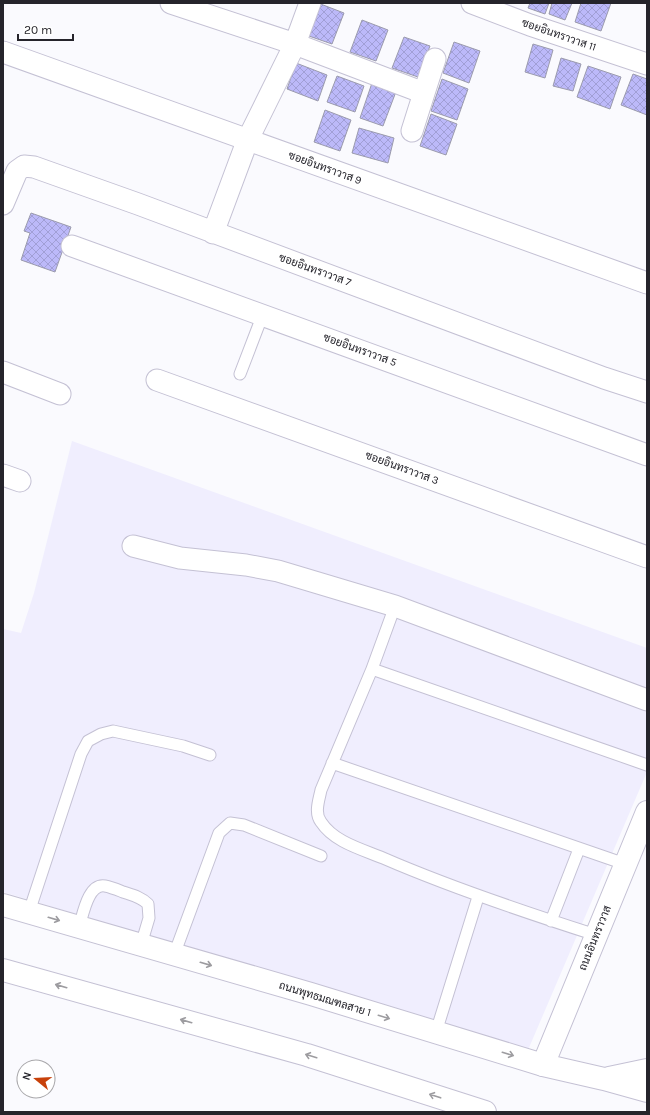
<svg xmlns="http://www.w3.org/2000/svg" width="650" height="1115" font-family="Karla,Sarabun,sans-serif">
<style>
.built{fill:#f0eefe}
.building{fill:url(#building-cross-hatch);stroke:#9b9bad}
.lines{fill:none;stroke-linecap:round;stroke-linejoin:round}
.service-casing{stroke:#c4c1d4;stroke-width:13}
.minor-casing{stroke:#c4c1d4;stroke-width:23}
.tertiary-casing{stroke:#c4c1d4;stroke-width:24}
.secondary-casing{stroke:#c4c1d4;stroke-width:24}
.service{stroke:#fff;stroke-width:11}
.minor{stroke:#fff;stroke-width:21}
.tertiary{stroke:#fff;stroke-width:22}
.secondary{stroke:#fff;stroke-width:22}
.oneway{stroke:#9d9ca0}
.labels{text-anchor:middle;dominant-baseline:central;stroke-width:3;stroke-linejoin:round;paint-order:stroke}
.street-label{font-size:11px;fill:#25242b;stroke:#fff}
</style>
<defs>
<pattern id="building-cross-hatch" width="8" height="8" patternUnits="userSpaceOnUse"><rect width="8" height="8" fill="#bcb9f9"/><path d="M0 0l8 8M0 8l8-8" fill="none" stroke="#a19fd6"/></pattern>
</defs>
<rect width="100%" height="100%" fill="#fafafe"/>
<!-- built -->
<path class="built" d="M72,441L647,648V772L528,1050L3,892V629L21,633L34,593Z"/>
<!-- building -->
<path class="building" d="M318,3L344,13L332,44L306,35Z
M530,3H549L545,14L528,8Z
M552,3H572L565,20L549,14Z
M581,3H611L601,31L575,22Z
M362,20L388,30L376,61L350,52Z
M404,37L430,46L418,77L392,68Z
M454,42L480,51L469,83L443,73Z
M533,44L553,50L545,78L525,72Z
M561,58L581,64L573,91L553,86Z
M296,63L327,75L318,101L287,89Z
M588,66L621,77L610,109L577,97Z
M633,74L647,79V115L621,105Z
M337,76L364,86L355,112L327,102Z
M442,79L468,89L457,120L431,111Z
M373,80L397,89L383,126L360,118Z
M325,110L351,120L340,151L314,142Z
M431,114L457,124L446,155L420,146Z
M359,128L394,138L388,163L352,153Z
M31,213L71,227L55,272L21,260L30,233L24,231Z"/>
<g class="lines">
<defs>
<path id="service" d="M240,374L263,314
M395,606L372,669L321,790C319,800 314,813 321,822C334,842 361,849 383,858C452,888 524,912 596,935
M372,669L647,765
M332,763L625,864
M29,912L81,754L88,741L101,734L113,731L183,746L210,755
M551,921L579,849
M79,927C83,915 88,883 105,886C111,887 118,890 123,892C132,895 141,897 148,904L149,918L141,945
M174,955L219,833L230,823L244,825L321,856
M436,1032L478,897"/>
<path id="minor" d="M171,3L295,44L424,93L412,131
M472,3L530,25L647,64
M3,52L647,283
M424,93L435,59
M3,204L17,171L24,166L34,167L138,204L604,378L647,392
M213,233L248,139L295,44L310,3
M72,246L647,455
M3,372L60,394
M157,380L647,557
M3,475L20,481
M133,546L180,558L246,565L278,571L395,606L647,700"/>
<path id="tertiary" d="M543,1065L647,812"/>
<path id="secondary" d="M3,905L311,994L543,1065L604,1079L647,1091
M3,970L307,1055L485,1112
M609,1078L647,1070"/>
</defs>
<!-- service casing -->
<use href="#service" class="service-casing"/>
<!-- minor casing -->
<use href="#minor" class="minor-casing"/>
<!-- tertiary casing -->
<use href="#tertiary" class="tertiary-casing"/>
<!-- secondary casing -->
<use href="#secondary" class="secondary-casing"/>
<!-- service -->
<use href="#service" class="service"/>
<!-- minor -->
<use href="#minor" class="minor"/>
<!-- tertiary -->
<use href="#tertiary" class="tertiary"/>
<!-- secondary -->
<use href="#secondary" class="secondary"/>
</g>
<!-- one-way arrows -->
<defs><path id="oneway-shaft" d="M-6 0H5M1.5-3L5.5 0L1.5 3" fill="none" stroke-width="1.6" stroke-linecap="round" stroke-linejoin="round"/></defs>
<g class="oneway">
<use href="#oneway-shaft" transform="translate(54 919) rotate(16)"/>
<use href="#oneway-shaft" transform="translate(206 964) rotate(16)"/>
<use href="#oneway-shaft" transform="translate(61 986) rotate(-164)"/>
<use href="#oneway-shaft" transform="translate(384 1017) rotate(17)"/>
<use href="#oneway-shaft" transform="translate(186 1021) rotate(-164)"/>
<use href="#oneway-shaft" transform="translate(508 1054) rotate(17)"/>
<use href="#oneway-shaft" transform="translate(311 1056) rotate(-163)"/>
<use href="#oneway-shaft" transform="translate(435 1096) rotate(-162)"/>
</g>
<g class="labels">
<!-- street labels -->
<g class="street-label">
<text transform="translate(559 35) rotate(19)">ซอยอินทราวาส 11</text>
<text transform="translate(325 168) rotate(20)">ซอยอินทราวาส 9</text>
<text transform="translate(315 270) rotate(20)">ซอยอินทราวาส 7</text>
<text transform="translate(360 350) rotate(20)">ซอยอินทราวาส 5</text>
<text transform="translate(402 468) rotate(20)">ซอยอินทราวาส 3</text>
<text transform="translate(595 938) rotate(-68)">ถนนอินทราวาส</text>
<text transform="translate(325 999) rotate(17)">ถนนพุทธมณฑลสาย 1</text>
</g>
</g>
<!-- border -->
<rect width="650" height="1115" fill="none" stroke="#25242b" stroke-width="8"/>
<!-- north arrow -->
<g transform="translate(36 1079) rotate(288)"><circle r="19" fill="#ffffff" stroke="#a8a7aa"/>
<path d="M0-3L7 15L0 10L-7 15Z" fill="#c8410a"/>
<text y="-6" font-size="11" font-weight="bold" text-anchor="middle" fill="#25242b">N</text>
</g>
<!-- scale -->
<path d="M18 34v6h55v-6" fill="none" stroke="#25242b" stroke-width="2"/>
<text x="24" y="34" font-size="12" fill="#25242b" stroke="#ffffff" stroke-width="3" paint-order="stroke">20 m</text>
</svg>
